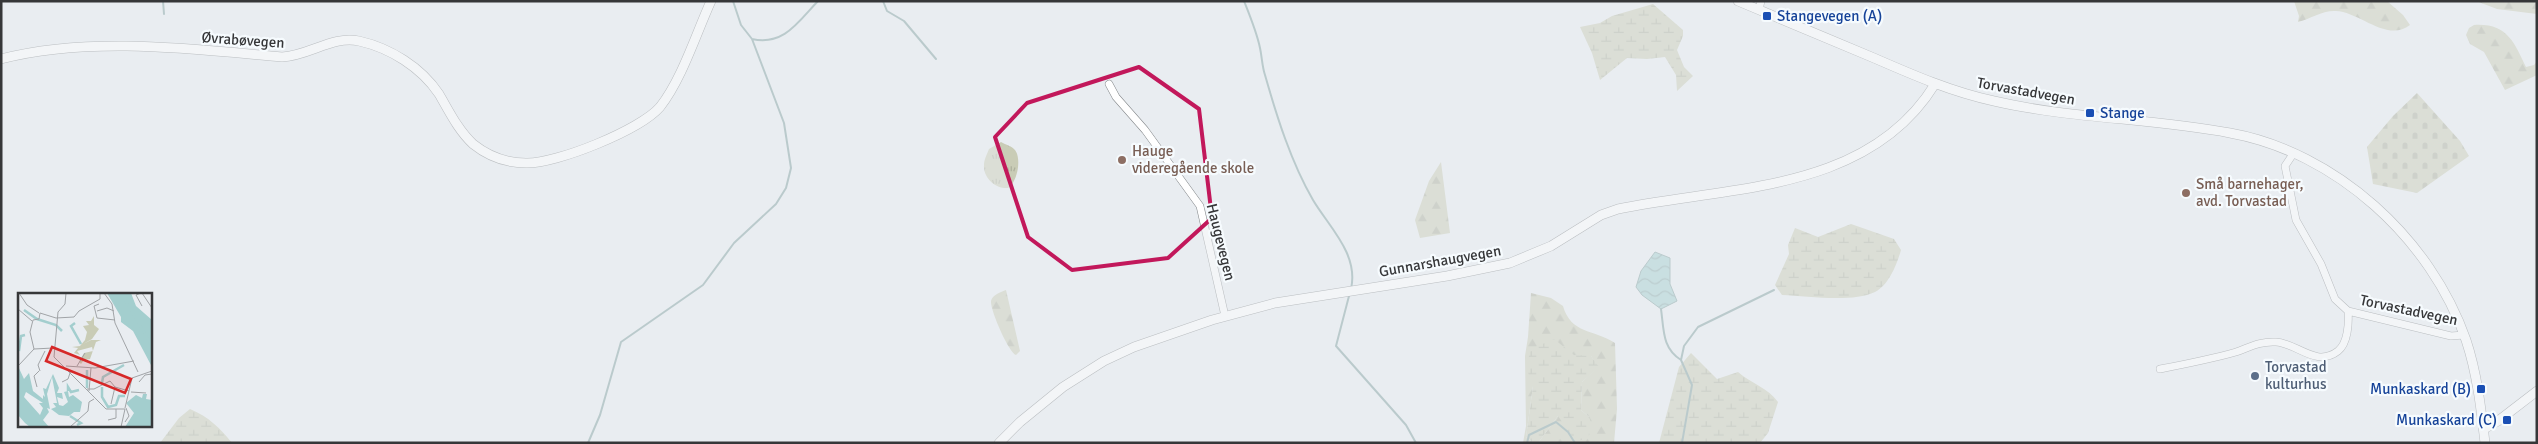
<svg xmlns="http://www.w3.org/2000/svg" width="2538" height="444" font-family="Signika,sans-serif">
<style>
.grass{fill:url(#grass-tufts)}
.forest{fill:url(#forest-firs)}
.wetland{fill:url(#wetland-marsh)}
.cemetery{fill:url(#cemetery-stones)}
.water{fill:url(#water-waves);stroke:#82a1a1}
.lines{fill:none;stroke-linecap:round;stroke-linejoin:round}
.stream{stroke:#82a1a1;stroke-width:2}
.minor-casing{stroke:#828689;stroke-width:8}
.secondary-casing{stroke:#828689;stroke-width:10}
.minor{stroke:#fff;stroke-width:7}
.secondary{stroke:#fff;stroke-width:9}
.marked{fill:none;stroke:#c2185b;stroke-width:4;stroke-linejoin:round}
.transit-dot{fill:#1a4fb4;stroke:#f6fbfe;stroke-width:2}
.education-dot{fill:#8d6e63;stroke:#f6fbfe;stroke-width:2}
.service-dot{fill:#5c6f8a;stroke:#f6fbfe;stroke-width:2}
.labels{text-anchor:middle;dominant-baseline:central;stroke-width:4.5;stroke-linejoin:round;paint-order:stroke}
.transit-label{font-size:15px;fill:#164399;stroke:#f6fbfe;text-anchor:start}
.street-label{font-size:15px;fill:#363739;stroke:#f6fbfe}
.education-label{font-size:15px;fill:#785e54;stroke:#f6fbfe;text-anchor:start}
.service-label{font-size:15px;fill:#4e5e75;stroke:#f6fbfe;text-anchor:start}
.inset-river{fill:none;stroke:#a3cece;stroke-width:2.5}
.inset-road{fill:none;stroke:#a1a4a7;stroke-width:1}
.view{fill:#d62828;fill-opacity:0.15;stroke:#d62828;stroke-width:2.5}
.inset-edge{fill:none;stroke:#363739;stroke-width:2.5}
</style>
<defs>
<pattern id="grass-tufts" width="24" height="20" patternUnits="userSpaceOnUse" patternTransform="scale(1.25)"><rect width="24" height="20" fill="#c9ccb6"/><path d="M3 7l-1-3M5 7V3M7 7l1-3M15 17l-1-3M17 17v-4M19 17l1-3" fill="none" stroke="#adb09d"/></pattern>
<pattern id="forest-firs" width="22" height="20" patternUnits="userSpaceOnUse" patternTransform="scale(1.25)"><rect width="22" height="20" fill="#c9ccb6"/><path d="M5 1l3.5 6h-7zM16 11l3.5 6h-7z" fill="#adb09d"/></pattern>
<pattern id="wetland-marsh" width="20" height="14" patternUnits="userSpaceOnUse" patternTransform="scale(1.25)"><rect width="20" height="14" fill="#c9ccb6"/><path d="M1 5h8M5 5V1M11 12h8M15 12V8" fill="none" stroke="#adb09d"/></pattern>
<pattern id="cemetery-stones" width="16" height="16" patternUnits="userSpaceOnUse" patternTransform="scale(1.25)"><rect width="16" height="16" fill="#c9ccb6"/><path d="M2 7V4a2 2 0 0 1 4 0v3zM10 15v-3a2 2 0 0 1 4 0v3z" fill="#adb09d"/></pattern>
<pattern id="water-waves" width="16" height="10" patternUnits="userSpaceOnUse" patternTransform="scale(1.25)"><rect width="16" height="10" fill="#a3cece"/><path d="M0 5q4-4 8 0t8 0" fill="none" stroke="#86a8a8"/></pattern>
</defs>
<rect width="100%" height="100%" fill="#e9edf1"/>
<!-- grass -->
<path class="grass" d="M1001,142C1006,145 1012,146 1015,150C1022,159 1017,183 1008,188C996,189 983,178 984,165C984,160 987,154 989,149Z"/>
<!-- forest -->
<path class="forest" d="M2294,1H2387L2403,15L2410,25C2387,43 2360,12 2336,11C2323,10 2310,19 2298,22L2299,16Z
M2476,1H2537V14L2497,9Z
M2474,25C2507,23 2514,42 2526,67L2534,65L2537,61V75L2505,90L2484,52L2470,44L2466,35L2469,28Z
M1441,162L1450,233L1420,238L1415,220L1429,181Z
M1006,290L1020,351L1016,355C1009,353 990,310 991,301C992,295 1001,292 1006,290Z
M1531,293L1551,298L1563,306C1571,334 1593,329 1615,343L1617,409L1614,443H1538L1558,416L1589,417L1581,410L1582,382L1598,367L1591,356H1574L1533,386L1526,437L1534,443H1523L1526,426L1525,356L1528,337Z"/>
<!-- wetland -->
<path class="wetland" d="M1653,4L1683,30V36L1677,50L1684,67L1693,76L1677,91L1676,75L1665,57L1647,59L1627,58L1600,80L1592,53L1580,27L1600,23L1612,16Z
M1851,224L1894,239L1901,250C1897,264 1889,285 1875,292C1852,303 1808,296 1782,295L1775,285L1789,254L1788,245L1795,228L1818,237Z
M1554,339L1574,355L1591,356L1599,367L1582,382L1581,410L1589,417L1593,428L1587,439L1575,441L1558,416L1538,443H1534L1526,437L1533,386L1526,367L1531,349Z
M1691,353L1717,379L1738,372C1752,384 1768,388 1778,402L1768,433L1760,443H1659L1679,367Z
M190,409C209,417 220,428 232,443H160L179,418Z"/>
<!-- cemetery -->
<path class="cemetery" d="M2417,93L2460,141L2469,156L2417,193L2373,184L2367,147L2393,116Z"/>
<!-- water -->
<path class="water" d="M1655,252L1670,258V284L1677,301L1661,309L1642,295L1636,287L1641,271Z"/>
<g class="lines">
<!-- stream -->
<path class="stream" d="M163,1L164,14
M883,1L887,11L904,21L936,59
M1244,1C1250,16 1257,33 1260,48C1262,57 1262,66 1265,75C1277,117 1291,162 1313,200C1329,227 1359,254 1351,289
M752,39C784,46 798,22 818,1
M1349,296L1336,346L1406,425L1416,443
M1661,309C1664,330 1662,348 1681,360
M588,443L600,415L621,342L703,285L734,243L776,204L786,188L791,168L784,123L752,39L741,25L733,1
M1527,443L1529,435L1556,422L1568,432L1575,443
M1682,443L1692,385L1681,360L1684,346L1698,327L1774,290"/>
<defs>
<path id="minor" d="M1759,10L1761,1
M1109,84L1116,97L1145,130L1200,206L1225,316
M2293,154L2285,166L2296,220L2321,264L2335,299L2348,311L2451,336L2464,335
M2160,369C2186,364 2211,359 2236,352C2250,347 2260,341 2276,342C2297,343 2316,368 2338,351C2348,343 2349,323 2348,311"/>
<path id="secondary" d="M1738,1C1783,20 1828,39 1874,58C1913,75 1952,92 1994,101C2071,119 2152,118 2230,133C2336,152 2431,239 2466,340C2477,373 2481,408 2485,443
M1,59C90,36 192,49 282,57C309,56 333,35 359,41C390,48 421,67 439,94C449,111 458,130 473,144C488,156 507,163 526,163C556,164 640,130 660,107C682,79 696,34 711,1
M2484,429L2498,421L2537,391
M999,443L1020,422L1063,387L1104,361L1134,347L1212,320L1275,303L1447,276L1510,263L1551,246L1601,215L1618,209C1728,186 1868,193 1935,84"/>
</defs>
<!-- minor casing -->
<use href="#minor" class="minor-casing"/>
<!-- secondary casing -->
<use href="#secondary" class="secondary-casing"/>
<!-- minor -->
<use href="#minor" class="minor"/>
<!-- secondary -->
<use href="#secondary" class="secondary"/>
</g>
<!-- marked area -->
<path d="M0 0H2538V444H0ZM1139,67L1199,109L1212,218L1168,258L1072,270L1028,237L995,137L1027,103Z" fill="#e9edf1" fill-opacity=".55" fill-rule="evenodd"/>
<path class="marked" d="M1139,67L1199,109L1212,218L1168,258L1072,270L1028,237L995,137L1027,103Z"/>
<!-- markers -->
<g class="transit-dot">
<rect x="1762" y="11" width="10" height="10" rx="2.5"/>
<rect x="2085" y="108" width="10" height="10" rx="2.5"/>
<rect x="2476" y="384" width="10" height="10" rx="2.5"/>
<rect x="2502" y="415" width="10" height="10" rx="2.5"/>
</g>
<g class="education-dot">
<circle cx="1122" cy="160" r="5"/>
<circle cx="2186" cy="193" r="5"/>
</g>
<circle class="service-dot" cx="2255" cy="376" r="5"/>
<g class="labels">
<!-- transit labels -->
<g class="transit-label">
<text x="1777" y="16">Stangevegen (A)</text>
<text x="2100" y="113">Stange</text>
<text x="2471" y="389" text-anchor="end">Munkaskard (B)</text>
<text x="2497" y="420" text-anchor="end">Munkaskard (C)</text>
</g>
<!-- street labels -->
<g class="street-label">
<text transform="translate(243 40) rotate(4)">Øvrabøvegen</text>
<text transform="translate(2026 91) rotate(10)">Torvastadvegen</text>
<text transform="translate(1221 242) rotate(76)">Haugevegen</text>
<text transform="translate(1440 261) rotate(-10)">Gunnarshaugvegen</text>
<text transform="translate(2409 310) rotate(12)">Torvastadvegen</text>
</g>
<!-- education labels -->
<g class="education-label">
<text x="1132" y="151">Hauge<tspan x="1132" dy="17">videregående skole</tspan></text>
<text x="2196" y="184">Små barnehager,<tspan x="2196" dy="17">avd. Torvastad</tspan></text>
</g>
<!-- service labels -->
<g class="service-label">
<text x="2265" y="367">Torvastad<tspan x="2265" dy="17">kulturhus</tspan></text>
</g>
</g>
<!-- overview -->
<g transform="translate(18 293)">
<rect width="134" height="134" fill="#e9edf1"/>
<path d="M76,23V32L81,36L74,46L65,51L73,47H83L78,49L72,66L66,67L63,71L61,69L66,60L75,58L74,54L59,58L62,62L56,60L60,55L54,54L62,53L67,47L69,39L65,33L71,32L68,28H73Z" fill="#c9ccb6"/>
<path d="M89,0H113L118,13L134,27V74L115,38L103,29V24ZM0,73L6,86L11,80L15,98L25,106V102L27,104L25,95L28,96L35,81L41,95L39,100H44L45,106L39,104L41,112L45,113L50,109L46,99L50,98L51,104L55,102L64,109L62,119H56L51,123L41,122L33,116L38,114L35,110H39L34,84L29,101L32,116L29,115L31,119L25,127L31,134H12L7,130L0,122ZM8,99L25,110H21L25,115L22,122L6,104ZM125,101H129L128,106L134,107V134H107L116,120L108,110L118,102L124,105Z" fill="#a3cece" fill-rule="evenodd"/>
<path class="inset-river" d="M103,0L134,53M6,17L19,26L38,32L44,38M57,30L53,33L63,51M1,58L3,43L7,42M69,77V95M84,90L85,84L106,72M84,94V104L90,114L98,112L101,103H107M50,98V94L53,99L61,97M52,123L63,130L59,132"/>
<path class="inset-road" d="M1,0L9,12L21,20M48,0L47,11L40,19L36,64L88,116H107M86,0L94,11L97,30L120,79M123,0L118,2L124,13M124,0L134,15M81,11L76,13L79,25L97,27M0,16L14,28M79,18L89,15L96,18M35,55L16,56L12,39L15,27L21,26L22,20L38,25L56,24L61,18L82,6V0M1,72L16,56M48,73L77,75L116,68M59,73L67,60M22,78L20,72L27,58M44,89L50,86L53,77M121,89L127,82L134,81M19,94L16,83L21,78M69,96H76L92,88L97,94L111,98M71,98L73,75M113,99L128,100M93,111L97,94M107,115L114,85L134,78M90,127L98,125V116M107,129L111,123L108,115M52,134L70,118L71,109L76,106M103,134L107,116"/>
<path class="view" d="M34,54L113,86L107,100L28,68Z"/>
<rect width="134" height="134" class="inset-edge"/>
</g>
<!-- border -->
<rect width="2538" height="444" fill="none" stroke="#363739" stroke-width="5"/>
</svg>
